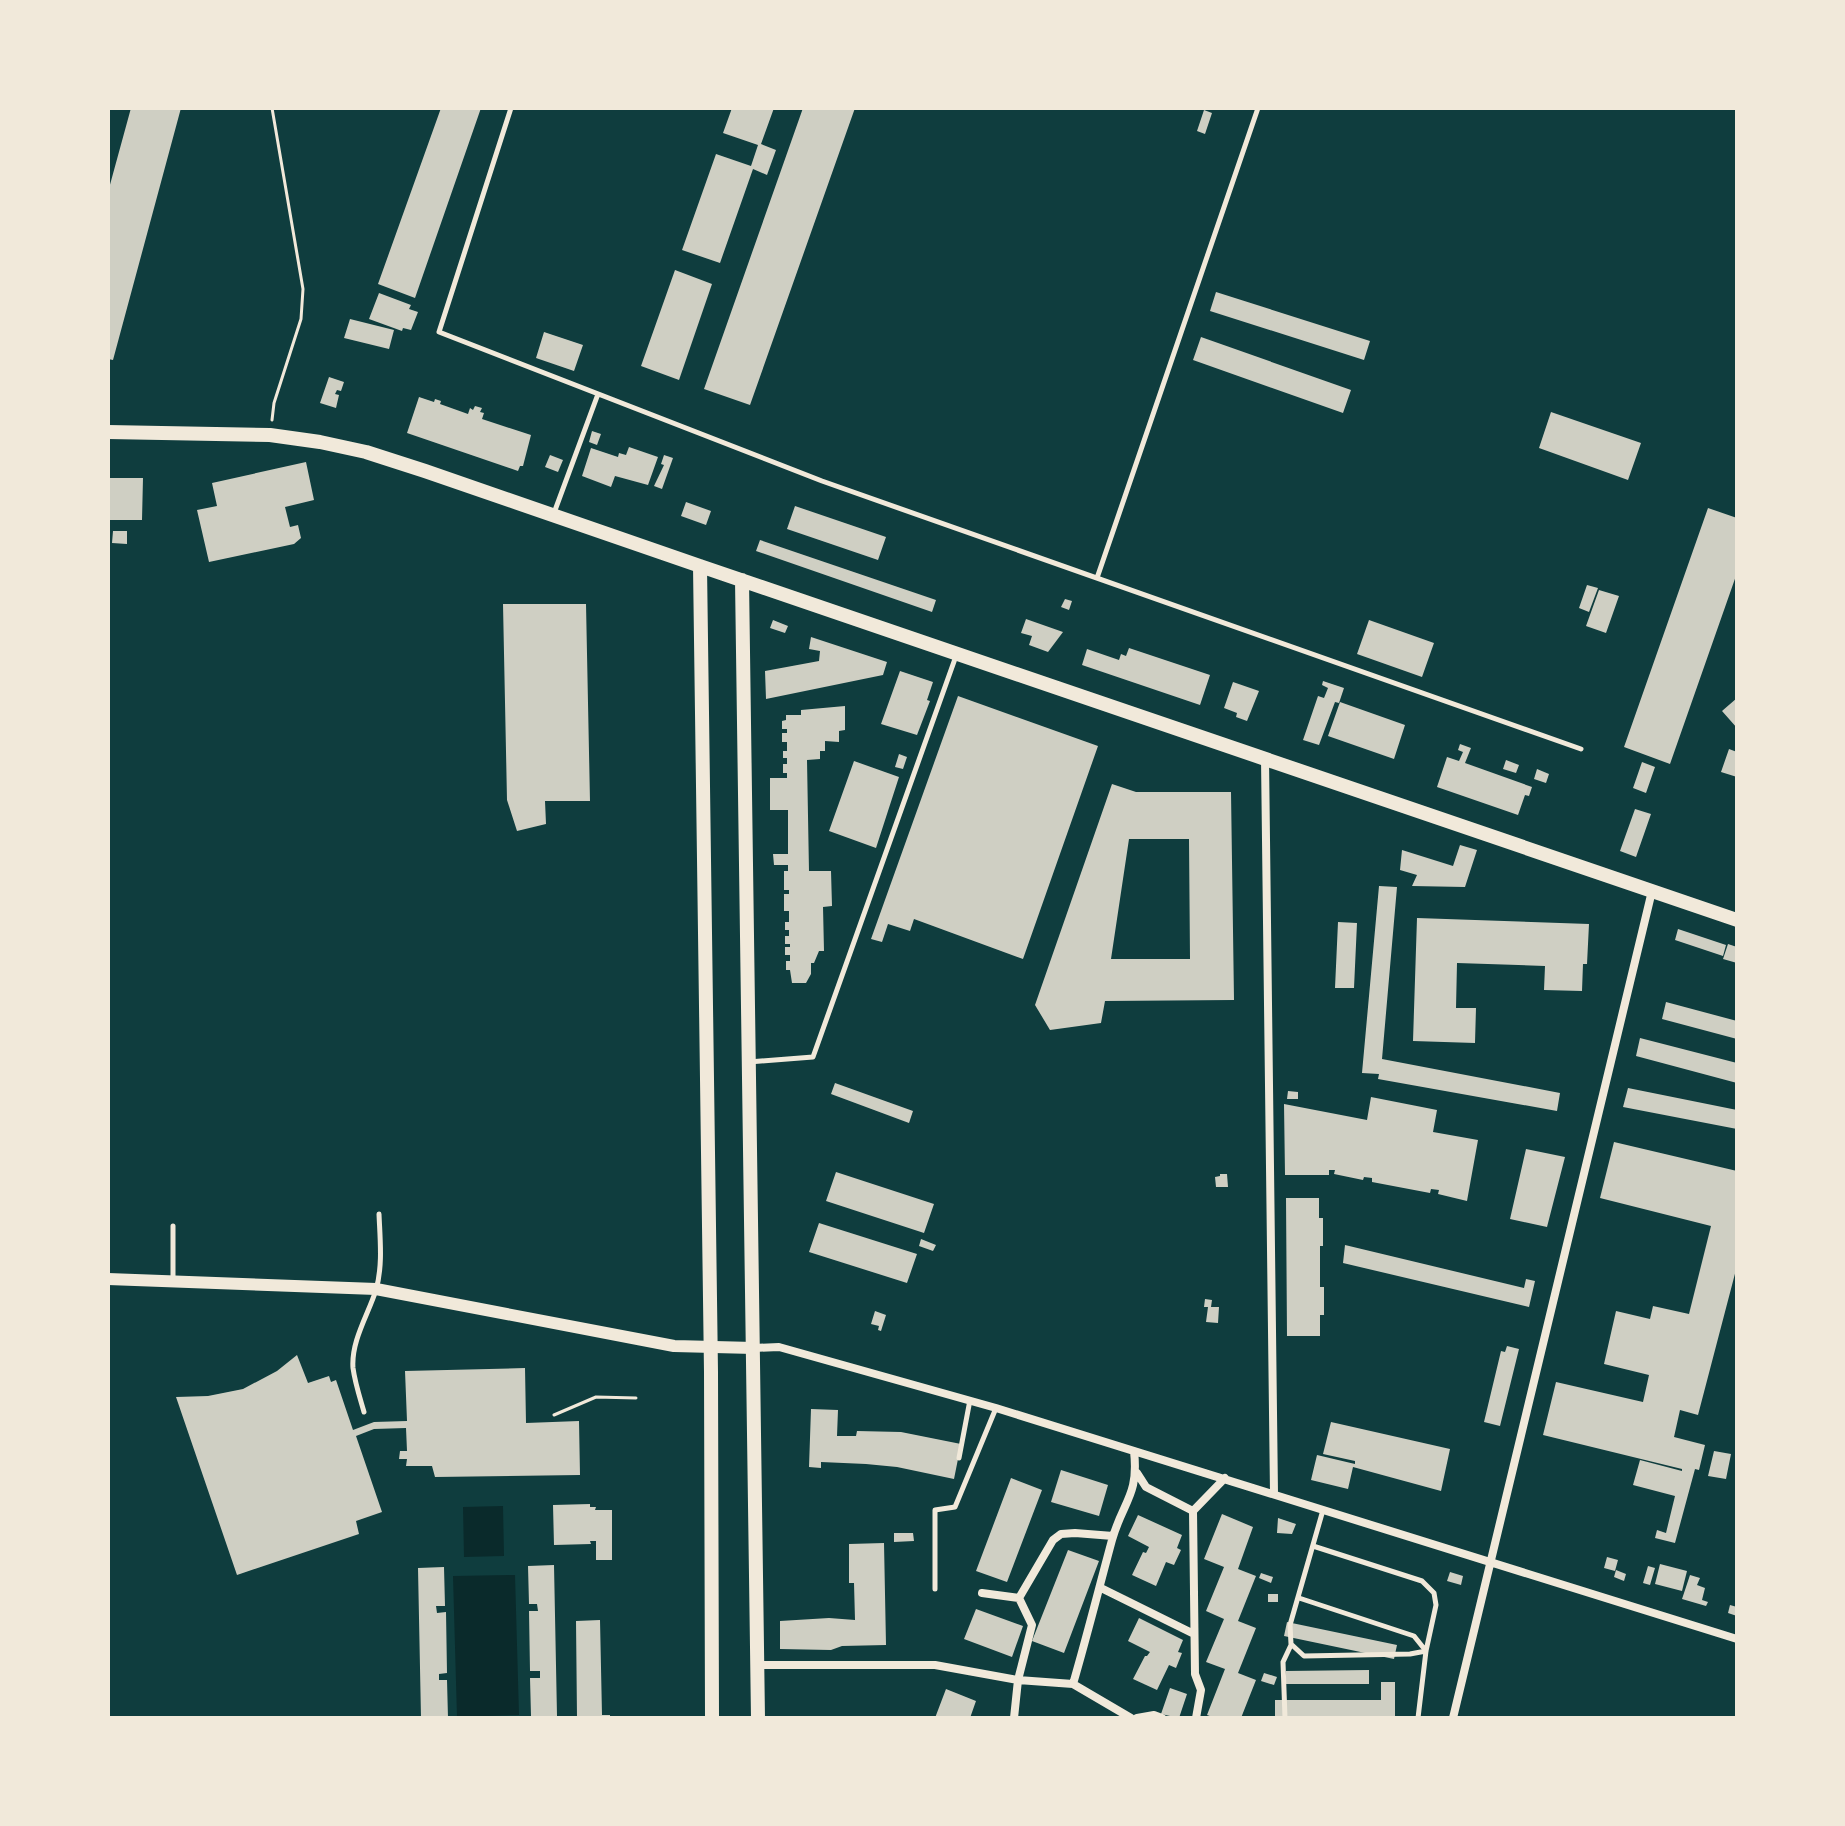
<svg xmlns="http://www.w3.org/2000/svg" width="1845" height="1826" font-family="Lato,sans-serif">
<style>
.water{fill:#0a2a2b}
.building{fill:#cfcfc3;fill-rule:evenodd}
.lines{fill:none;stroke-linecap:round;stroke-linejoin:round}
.path{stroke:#f1e9da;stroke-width:3}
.service{stroke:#f1e9da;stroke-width:5}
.minor{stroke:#f1e9da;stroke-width:8}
.tertiary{stroke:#f1e9da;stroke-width:12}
.secondary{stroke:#f1e9da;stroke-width:14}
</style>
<rect width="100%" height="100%" fill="#0f3d3e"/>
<!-- water -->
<path class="water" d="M503,1506L504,1556L464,1557L463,1507Z
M515,1575L519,1715L457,1717L453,1576Z"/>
<!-- building -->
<path class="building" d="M131,108H181L113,360L108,359V192Z
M441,108H481L415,298L378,284Z
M732,108H774L761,144L776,150L767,175L753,169L720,263L682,250L716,154L751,166L758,145L723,133Z
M803,108H855L750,405L704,389Z
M1204,110L1212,113L1205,134L1197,131Z
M675,270L712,284L679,380L641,366Z
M1216,292L1370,341L1364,360L1210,311Z
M379,293L411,305L409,309L418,312L411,330L403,328L402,331L369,319Z
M350,319L394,330L389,349L344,338Z
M544,332L583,345L574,371L536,358Z
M1201,337L1351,390L1343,413L1193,360Z
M329,377L344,382L341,391L337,390L335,394L339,395L336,408L320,403Z
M419,397L434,402L435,399L441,401L440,404L468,414L470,408L473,410L475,406L482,408L480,412L484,413L482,419L531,435L523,466H520L518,471L407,433Z
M1551,412L1641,443L1628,480L1539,448Z
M592,431L601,434L597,445L589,442Z
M629,447L658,457L648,485L615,476L611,487L582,476L591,448L618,457L619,453L626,455Z
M550,455L563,460L558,472L545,467Z
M664,455L673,458L662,489L654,486L664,465L661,464Z
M306,462L314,500L285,507L290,527L298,525L301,538L294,544L209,562L197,510L217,506L212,483Z
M108,478H143L142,520H108Z
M686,502L711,511L706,525L681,516Z
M795,506L886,537L878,560L787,529Z
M1708,508L1737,518V573L1670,764L1624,747Z
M113,531H127V544L112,543Z
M760,540L936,600L932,612L756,551Z
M1587,585L1598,588L1589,612L1579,608Z
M1599,590L1619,596L1606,633L1586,626Z
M1065,599L1072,601L1069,610L1061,607Z
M503,604H586L590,801H545L546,824L517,831L507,800Z
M1026,619L1063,632L1048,652L1029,645L1032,636L1021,633Z
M773,620L788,626L785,633L770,628Z
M1369,620L1434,643L1422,677L1357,654Z
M811,637L887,662L883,675L766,699L765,671L819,661L820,651L809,649Z
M1129,648L1210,675L1200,705L1082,665L1087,649L1119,660L1121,654L1126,656Z
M900,671L933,682L927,700L930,701L917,735L881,724Z
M1323,681L1344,688L1339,703L1335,702L1319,745L1303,740L1318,696L1324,698L1328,688L1322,685Z
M1233,682L1259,691L1247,721L1236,717L1237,713L1224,708Z
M958,696L1098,746L1023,959L914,919L910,931L888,924L882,942L871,939Z
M1737,698V728L1722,711Z
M1340,702L1405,725L1394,759L1328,736Z
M845,706V730L839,731V742L825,741V751H820V759L807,760L809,871H831L832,906L823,907L824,951H819L814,963H811V974L806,983H792L790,970H786V961H790V955H785V947H790V944H785V936H789V930H785V922H789V911H784V894H789V890H784V871H788V865H774L773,854H788V810H770V778H787V773H783V764H787V758H783V751H787V742H782V733H787V729H782V721L786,720V715H801V710Z
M1460,744L1471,748L1465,763L1532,787L1529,796L1525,795L1518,815L1437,787L1447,757L1459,761L1463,752L1458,750Z
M1729,749L1737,752V777L1721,772Z
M899,754L907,757L903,769L895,767Z
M1506,760L1519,765L1516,773L1503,769Z
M854,761L899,777L876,848L829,831Z
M1642,762L1655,767L1646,793L1633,788Z
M1537,769L1549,774L1546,783L1534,779Z
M1112,784L1136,792H1231L1234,1000L1105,1001L1101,1023L1050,1030L1035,1005ZM1129,839H1189L1190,959H1111Z
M1635,809L1651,814L1636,857L1620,851Z
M1460,845L1477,850L1465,887L1412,886L1417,875L1400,870L1402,850L1453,866Z
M1379,886L1397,887L1382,1059L1560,1093L1557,1111L1378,1079L1379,1074L1362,1073Z
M1417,918L1589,924L1587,964H1583L1582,991L1544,990L1545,966L1457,963L1456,1008H1476L1475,1043L1413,1041Z
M1338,922L1357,923L1354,988H1335Z
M1678,929L1726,945L1723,956L1675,940Z
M1728,944L1737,947V963L1723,959Z
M1666,1002L1737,1021V1039L1662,1019Z
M1640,1038L1737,1063V1083L1636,1056Z
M835,1083L913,1111L909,1123L831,1094Z
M1628,1088L1737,1110V1129L1623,1107Z
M1288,1091L1298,1092V1099H1287Z
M1371,1097L1437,1110L1433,1132L1478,1140L1467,1201L1438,1194L1439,1190L1431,1189L1430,1193L1372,1182V1178L1364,1177L1363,1180L1334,1174L1335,1170H1329V1175H1285L1284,1104L1367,1120Z
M1614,1142L1737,1171V1266L1698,1415L1680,1410L1674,1437L1705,1445L1699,1470L1695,1469L1675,1543L1655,1538L1657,1530L1666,1533L1675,1496L1633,1485L1640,1460L1682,1471V1469L1543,1435L1556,1382L1643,1402L1649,1375L1604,1364L1616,1311L1650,1319L1653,1306L1689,1314L1711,1226L1600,1198Z
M1526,1149L1565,1157L1547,1227L1510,1219Z
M836,1172L934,1204L924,1233L826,1201Z
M1220,1174H1227L1228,1187H1216L1215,1177L1220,1176Z
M1286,1198H1319V1218H1323V1246H1320V1287H1324V1315H1320V1336H1287Z
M819,1223L917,1254L907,1283L809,1252Z
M921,1239L936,1245L933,1251L919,1246Z
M1345,1245L1524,1288L1526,1279L1535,1281L1529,1307L1343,1263Z
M1205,1299L1212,1300L1211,1307H1219L1218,1323L1206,1322L1208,1307H1204Z
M875,1311L886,1315L881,1331L878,1330L879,1326L871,1324Z
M1507,1346L1519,1349L1500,1426L1484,1422L1501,1351L1505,1352Z
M297,1355L308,1383L329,1376L331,1382L336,1380L353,1430L374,1422L407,1421L405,1371L525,1368L526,1423L579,1421L580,1475L435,1477L432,1466H406L407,1459H399L400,1451H407L406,1428L374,1429L356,1436L382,1512L356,1521L359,1534L237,1575L176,1397L208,1396L243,1389L277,1371Z
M811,1409L838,1410L837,1436H856L857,1431L901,1432L961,1444L954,1479L897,1467L866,1464L821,1462V1468L809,1467Z
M1331,1422L1450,1449L1441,1491L1353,1467L1348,1489L1311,1480L1317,1455L1355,1464V1461L1323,1454Z
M1714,1451L1731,1454L1726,1479L1708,1476Z
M1061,1470L1108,1485L1099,1516L1051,1502Z
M1011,1478L1042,1490L1007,1582L976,1571Z
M590,1504V1507H596L595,1510H612V1560H596V1541H590L591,1544L554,1545L553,1505Z
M1222,1514L1253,1527L1238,1569L1256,1576L1238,1621L1256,1628L1238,1673L1256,1680L1241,1718H1215L1207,1715L1225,1669L1206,1662L1224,1619L1206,1611L1224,1567L1204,1559Z
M1138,1515L1182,1535L1177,1548L1181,1550L1174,1565L1166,1562L1156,1586L1132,1575L1143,1552L1146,1553L1149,1547L1128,1536Z
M1278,1518L1296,1524L1292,1534L1277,1533Z
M894,1533H913L914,1541L894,1542Z
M884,1543L886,1645L842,1646L831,1650L780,1649V1621L829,1618L855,1620L854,1583H849V1544Z
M1068,1550L1099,1561L1064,1653L1032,1641Z
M1607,1557L1618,1560L1615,1571L1604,1568Z
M1660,1564L1687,1571L1682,1591L1655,1584Z
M554,1565L557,1716H531L530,1678H540V1671H530L529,1611H538L537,1604H529L528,1566Z
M1648,1566L1655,1568L1650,1585L1643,1583Z
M444,1567L445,1606H436L437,1613L446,1612L447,1673L439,1674V1680H447L448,1718H421L418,1568Z
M1616,1570L1626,1574L1624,1581L1614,1577Z
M1450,1572L1463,1576L1461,1585L1447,1581Z
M1261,1573L1273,1577L1271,1583L1259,1578Z
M1690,1575L1700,1578L1697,1585L1705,1588L1702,1600L1708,1602L1706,1606L1682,1599Z
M1268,1594H1278V1602H1268Z
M1730,1605L1737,1607V1616L1728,1613Z
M976,1609L1023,1626L1012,1657L964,1639Z
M1139,1618L1183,1640L1178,1652L1182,1653L1176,1668L1169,1665L1157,1690L1133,1679L1145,1656H1147L1150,1652L1128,1641Z
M600,1620L602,1715H610V1718H577L576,1621Z
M1287,1622L1397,1645L1394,1659L1284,1636Z
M1369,1670V1684H1286V1671Z
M1264,1673L1277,1677L1274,1685L1261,1681Z
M1381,1682H1395V1717L1275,1718V1700H1381Z
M1170,1688L1187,1694L1179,1718L1161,1714Z
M946,1689L976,1701L970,1718H935Z"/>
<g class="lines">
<!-- path -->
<path class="path" d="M272,108L303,289L301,319L274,403L272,420
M554,1415L596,1397L636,1398"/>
<!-- service -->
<path class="service" d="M511,108L439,332L822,481L1581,749
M554,513L598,394
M1097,578L1258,108
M749,1062L813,1057L956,656
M173,1226V1280
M364,1412C360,1398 355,1383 353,1368C351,1341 368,1315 376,1290C383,1265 380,1239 379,1214
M959,1458L970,1400
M1313,1546L1422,1581L1434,1593L1436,1605L1426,1651L1418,1718
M935,1589V1510L955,1507L996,1408
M1299,1598L1414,1636L1426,1651L1410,1654L1304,1656L1291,1644L1290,1625L1323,1510
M1285,1718L1283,1662L1291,1645"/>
<!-- minor -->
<path class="minor" d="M1265,758L1274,1494
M754,1348L779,1347L996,1408L1737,1639
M1137,1473L1146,1487L1193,1511
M1101,1588L1194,1634
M982,1593L1019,1598L1053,1540L1061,1534L1075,1533L1113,1536
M757,1665H935L1018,1680L1073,1684L1131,1718
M1073,1684C1087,1636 1099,1588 1112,1540C1123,1501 1139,1496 1134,1451
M1014,1718L1018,1680L1032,1625L1019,1598
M1137,1718L1154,1715L1162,1718
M1196,1718L1201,1690L1195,1674L1193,1511L1225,1478
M1453,1718L1652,891"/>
<!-- tertiary -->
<path class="tertiary" d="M108,1279L376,1289L674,1346L754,1348"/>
<!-- secondary -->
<path class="secondary" d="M108,432L270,435L320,442L366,452L425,471L700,566L1737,920
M700,566L711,1372L712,1718
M742,580L758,1718"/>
</g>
<!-- border -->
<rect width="1845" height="1826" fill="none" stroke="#f1e9da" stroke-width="220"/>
</svg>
